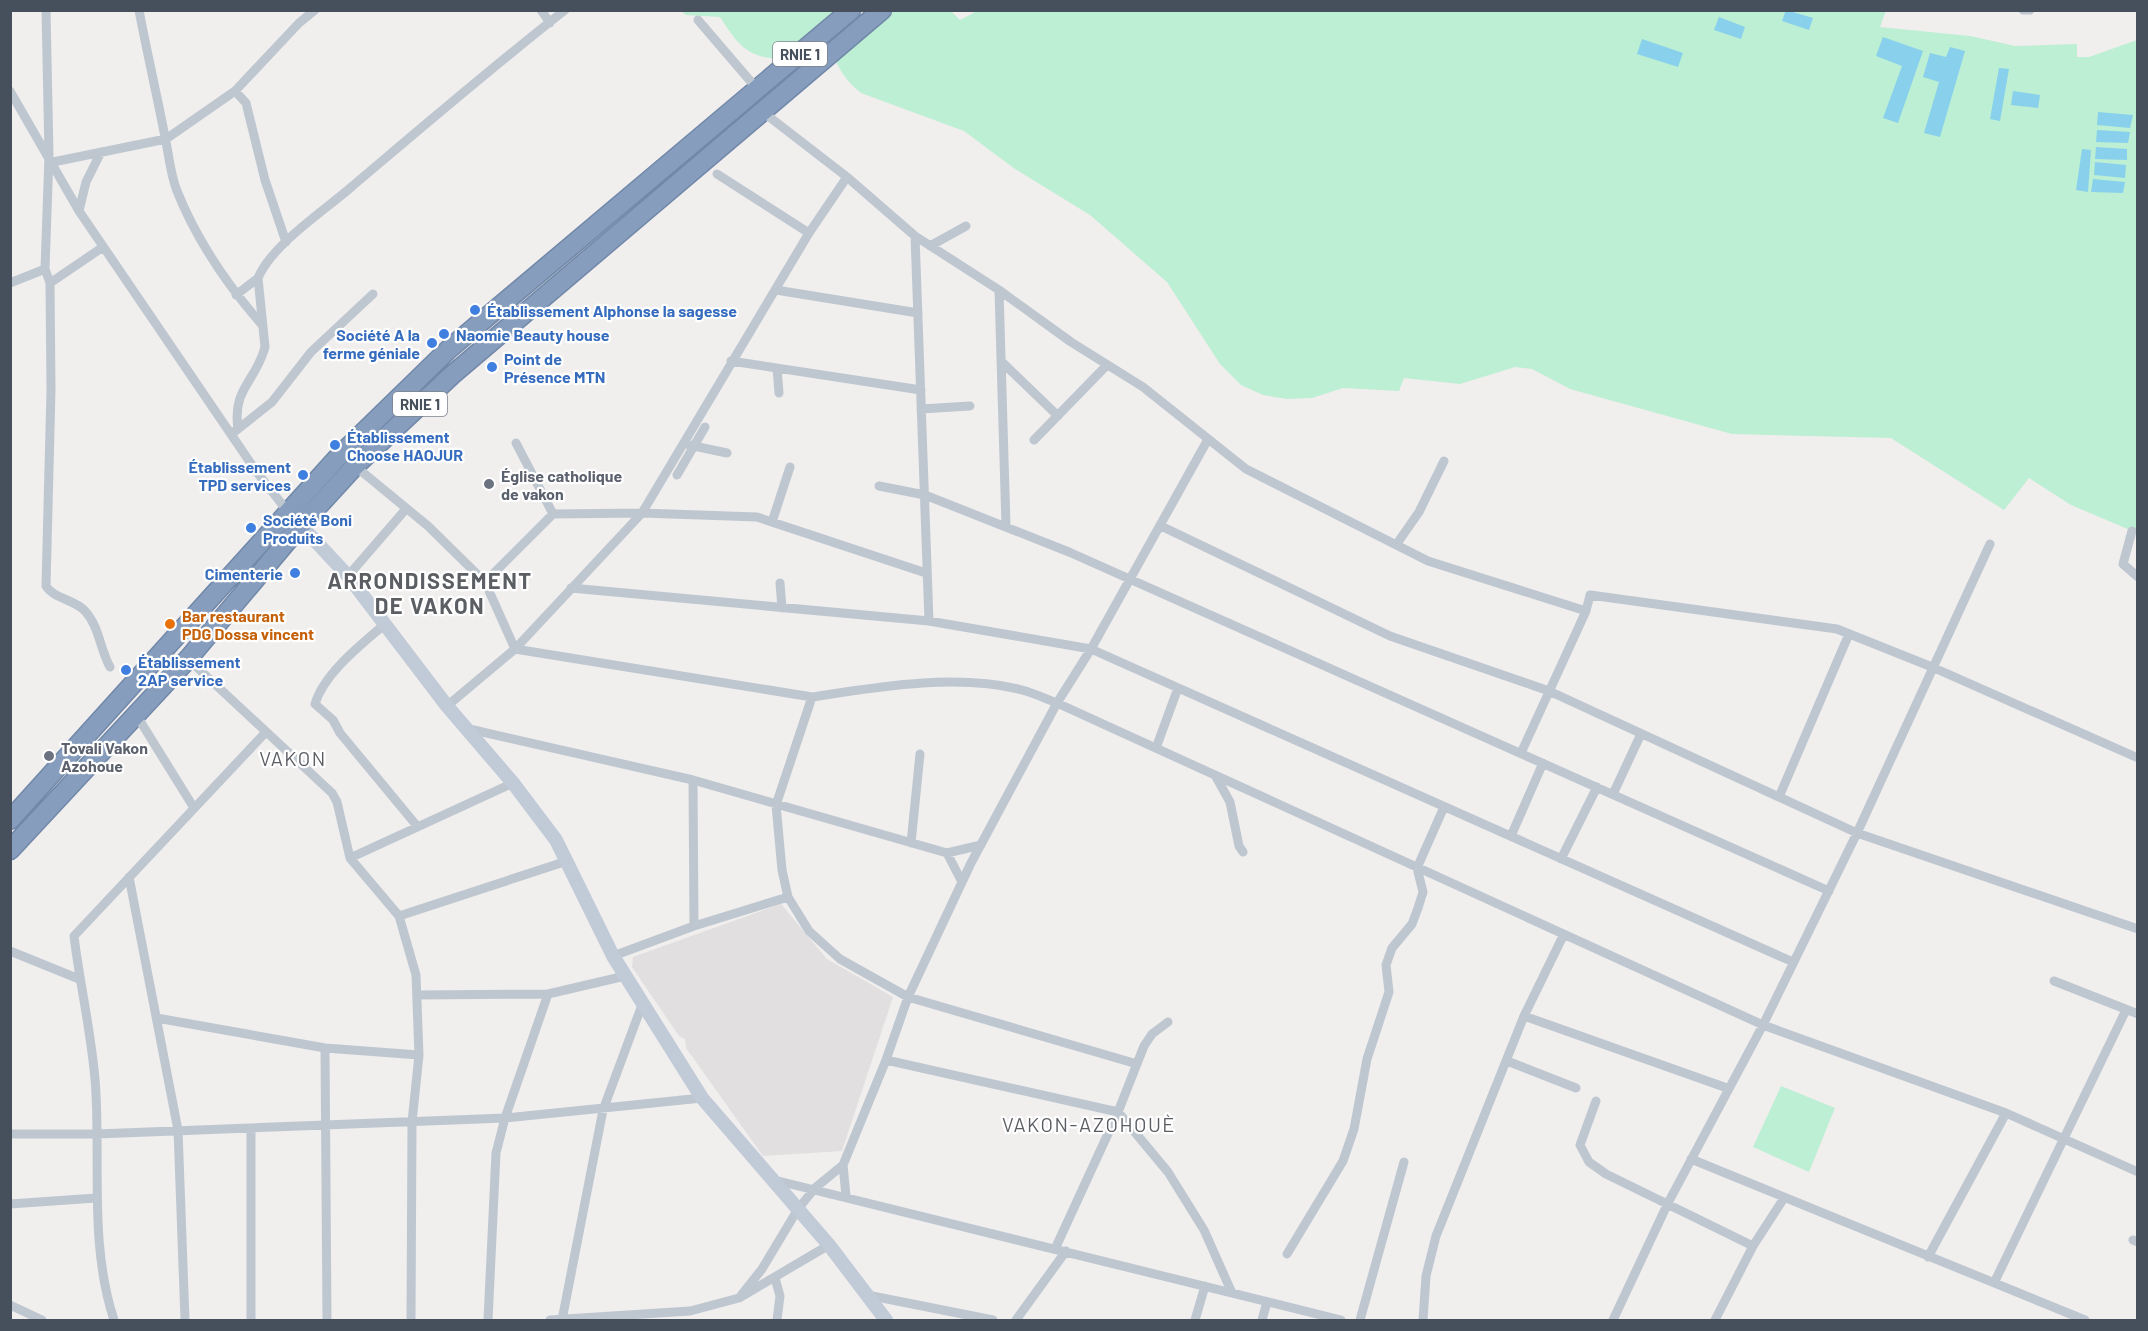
<svg xmlns="http://www.w3.org/2000/svg" width="2148" height="1331" font-family="Barlow,sans-serif">
<style>
.education{fill:#e2dfe0}
.green{fill:#bcefd3}
.water{fill:#89d0ec}
.lines{fill:none;stroke-linecap:round;stroke-linejoin:round}
.highway-casing{stroke:#7188a9;stroke-width:21}
.street{stroke:#bec7d0;stroke-width:9}
.secondary{stroke:#c1cad7;stroke-width:14}
.highway{stroke:#869dbd;stroke-width:18}
.shop-dot{fill:#3f7fe0;stroke:#fff;stroke-width:2}
.worship-dot{fill:#6b7280;stroke:#fff;stroke-width:2}
.food-dot{fill:#e8710a;stroke:#fff;stroke-width:2}
.labels{text-anchor:middle;dominant-baseline:central;stroke-width:4.5;stroke-linejoin:round;paint-order:stroke}
.shield{fill:#fff;stroke:#7e848d;stroke-width:1.5}
.shield-label{font-size:15px;font-weight:bold;fill:#46505c}
.shop-label{font-size:16px;font-weight:bold;fill:#366cbe;stroke:#fff;text-anchor:start}
.worship-label{font-size:16px;font-weight:bold;fill:#5b616d;stroke:#fff;text-anchor:start}
.food-label{font-size:16px;font-weight:bold;fill:#c56008;stroke:#fff;text-anchor:start}
.quarter-label{font-size:20px;letter-spacing:1.5px;fill:#5b5e63;stroke:#fff}
.district-label{font-size:22px;font-weight:bold;letter-spacing:1.5px;fill:#5b5e63;stroke:#fff}
</style>
<rect width="100%" height="100%" fill="#f1eeee"/>
<!-- education -->
<path class="education" d="M781,904L827,959L893,997L842,1151L763,1156L686,1048L685,1039L679,1036L632,967L633,957Z"/>
<!-- green -->
<path class="green" d="M877,10L951,11L960,20L979,10H1886L1880,27L1970,36L2015,46L2077,44V57H2089L2137,40V533L2071,505L2029,478L2004,510L1891,438L1732,434L1570,389L1532,369L1515,367L1460,384L1404,378L1399,391L1343,388L1312,398L1287,399L1263,395L1241,385L1220,364L1167,282L1090,215L1015,169L964,131L861,93C846,81 837,68 832,49Z
M681,11H842L784,59C748,59 738,45 720,17L686,15Z
M1781,1086L1835,1108L1809,1172L1753,1147Z"/>
<!-- water -->
<path class="water" d="M1786,10L1813,18L1809,30L1782,21Z
M1719,17L1745,27L1741,39L1714,30Z
M1883,37L1923,51L1898,123L1883,118L1902,66L1876,56Z
M1642,39L1683,53L1678,67L1637,54Z
M1950,47L1965,51L1940,137L1924,133L1939,82L1923,77L1930,53L1946,57Z
M1999,68L2009,69L2000,121L1990,119Z
M2013,91L2040,95L2038,108L2011,105Z
M2098,112L2133,115L2130,128L2097,125Z
M2097,130L2130,132L2128,143L2096,142Z
M2096,147L2127,149V160L2095,159Z
M2082,149L2091,150L2088,192L2076,190Z
M2095,162L2126,165L2125,178L2094,175Z
M2093,179L2125,182L2123,193L2091,192Z"/>
<g class="lines">
<defs>
<path id="highway" d="M10,820L339,456L449,349L851,10
M10,850L188,659L300,526L355,466L452,375L882,10"/>
</defs>
<!-- highway casing -->
<use href="#highway" class="highway-casing"/>
<!-- street -->
<path class="street" d="M139,10C147,53 157,95 165,137C169,155 170,173 177,191C197,241 228,286 263,326
M541,10L550,23
M2023,10H2030
M698,20L758,90
M10,91L79,211L256,471L288,512
M235,91L246,103L265,180L286,242
M763,112L847,177L915,236L999,290L1071,342L1143,387L1246,469L1428,561L1586,611L1590,595L1837,629L1932,667L2138,758
M53,162L166,139L235,91L299,23L315,10
M717,174L809,233
M79,211L86,182L101,152
M915,236L929,621
M930,246L966,226
M45,269L50,283L51,390L46,586C54,599 74,599 85,611C99,626 100,649 110,667
M10,283L45,269L49,155L46,10
M50,283L103,247
M776,290L918,313
M999,290L1006,526
M236,295L258,278
M731,361L921,390
M1001,361L1058,416
M777,368L779,393
M921,409L970,406
M238,429L272,402L311,352L373,294
M231,434L238,429C232,388 256,382 265,347L258,278C272,245 321,213 349,189C420,129 491,68 565,10
M1034,440L1107,365
M516,443L553,514
M689,445L727,453
M355,466L428,526L485,582L515,649L812,697C877,687 958,673 1022,690C1034,693 1046,699 1057,703L1763,1025L2006,1113L2138,1172
M677,475L705,427
M879,486L925,495L1069,552L1829,891
M772,522L790,467
M1161,526L1390,636L1549,691L1857,833L2138,929
M2132,531L2123,564L2138,577
M1396,545L1419,512L1444,461
M348,576L405,510
M485,582L553,514L642,513L757,517L926,573
M780,583L782,608
M571,588L929,621L1091,649L1793,962
M385,624C362,644 324,673 315,704L333,720L340,733L417,826
M188,659L332,793L337,802L350,858L399,916L416,975L419,1055L412,1122L411,1320
M812,697L776,805L782,870L788,897L809,931L840,959L908,997L1137,1064
M447,706L515,649L642,513L809,233L847,177
M137,716L194,808
M465,728L693,780L947,853L981,845
M1156,748L1178,688
M1521,753L1586,611
M1215,775L1230,802L1239,846L1243,852
M693,780L694,926
M1613,794L1641,734
M1779,797L1849,634
M1511,836L1543,763
M911,843L920,754
M947,853L962,882
M350,858L513,783
M1561,859L1597,787
M129,877L178,1130L185,1320
M399,916L567,861
M10,951L79,979
M613,956L694,926L788,897
M2054,981L2138,1014
M417,995L548,994L625,976
M1524,1016L1727,1088
M157,1018L325,1048L419,1055
M325,1048L327,1320
M886,1060L1118,1112L1168,1172L1204,1230L1232,1293
M1507,1061L1576,1088
M1596,1101L1580,1145L1589,1162L1606,1174L1753,1246
M251,1128V1320
M10,1134H97L505,1118L702,1098
M1691,1159L2085,1320
M843,1165L846,1196
M774,1180L1341,1320
M10,1204L96,1198
M2133,1240L2138,1242
M1055,1249L1118,1112L1144,1046L1152,1034L1168,1022
M1287,1254L1343,1161L1354,1129L1367,1059L1389,992L1386,965L1392,948L1412,924L1418,908L1423,892L1417,868L1444,807
M1928,1257L2006,1113
M775,1278L780,1296L777,1320
M1994,1283L2126,1010
M867,1295L993,1320
M739,1298L762,1269L798,1209L815,1188L843,1165L886,1060L908,997L971,863L1057,703L1091,649L1207,441
M10,1305L42,1320
M114,1320C90,1247 100,1170 96,1094C94,1044 80,987 74,936L266,732
M488,1320L496,1153L505,1118L548,994
M550,1320L690,1311L739,1298L829,1245
M562,1320L603,1110L642,1005
M1016,1320L1066,1251
M1195,1320L1205,1286
M1262,1320L1267,1302
M1360,1320L1404,1162
M1423,1320L1426,1276L1436,1236L1524,1016L1564,934
M1613,1320L1668,1203L1763,1025L1857,833L1990,544
M1715,1320L1753,1246L1784,1198"/>
<!-- secondary -->
<path class="secondary" d="M294,518L348,576L447,706L513,783L556,840L613,956L702,1098L829,1245L886,1320"/>
<!-- highway -->
<use href="#highway" class="highway"/>
</g>
<!-- markers -->
<g class="shop-dot">
<circle cx="475" cy="310" r="6"/>
<circle cx="444" cy="334" r="6"/>
<circle cx="432" cy="343" r="6"/>
<circle cx="492" cy="367" r="6"/>
<circle cx="335" cy="445" r="6"/>
<circle cx="303" cy="475" r="6"/>
<circle cx="251" cy="528" r="6"/>
<circle cx="295" cy="573" r="6"/>
<circle cx="126" cy="670" r="6"/>
</g>
<g class="worship-dot">
<circle cx="489" cy="484" r="6"/>
<circle cx="49" cy="756" r="6"/>
</g>
<circle class="food-dot" cx="170" cy="624" r="6"/>
<g class="labels">
<!-- shield labels -->
<g class="shield">
<rect x="773" y="42" width="54" height="24" rx="4.5"/>
<rect x="393" y="392" width="54" height="24" rx="4.5"/>
</g>
<g class="shield-label">
<text x="800" y="54">RNIE 1</text>
<text x="420" y="404">RNIE 1</text>
</g>
<!-- shop labels -->
<g class="shop-label">
<text x="487" y="310">Établissement Alphonse la sagesse</text>
<text x="420" y="334" text-anchor="end">Société A la<tspan x="420" dy="18">ferme géniale</tspan></text>
<text x="456" y="334">Naomie Beauty house</text>
<text x="504" y="358">Point de<tspan x="504" dy="18">Présence MTN</tspan></text>
<text x="347" y="436">Établissement<tspan x="347" dy="18">Choose HAOJUR</tspan></text>
<text x="291" y="466" text-anchor="end">Établissement<tspan x="291" dy="18">TPD services</tspan></text>
<text x="263" y="519">Société Boni<tspan x="263" dy="18">Produits</tspan></text>
<text x="283" y="573" text-anchor="end">Cimenterie</text>
<text x="138" y="661">Établissement<tspan x="138" dy="18">2AP service</tspan></text>
</g>
<!-- worship labels -->
<g class="worship-label">
<text x="501" y="475">Église catholique<tspan x="501" dy="18">de vakon</tspan></text>
<text x="61" y="747">Tovali Vakon<tspan x="61" dy="18">Azohoue</tspan></text>
</g>
<!-- food labels -->
<g class="food-label">
<text x="182" y="615">Bar restaurant<tspan x="182" dy="18">PDG Dossa vincent</tspan></text>
</g>
<!-- quarter labels -->
<g class="quarter-label">
<text x="293" y="758">VAKON</text>
<text x="1089" y="1124">VAKON-AZOHOUÈ</text>
</g>
<!-- district labels -->
<g class="district-label">
<text x="430" y="580">ARRONDISSEMENT<tspan x="430" dy="25">DE VAKON</tspan></text>
</g>
</g>
<!-- border -->
<rect width="2148" height="1331" fill="none" stroke="#46505c" stroke-width="24"/>
</svg>
